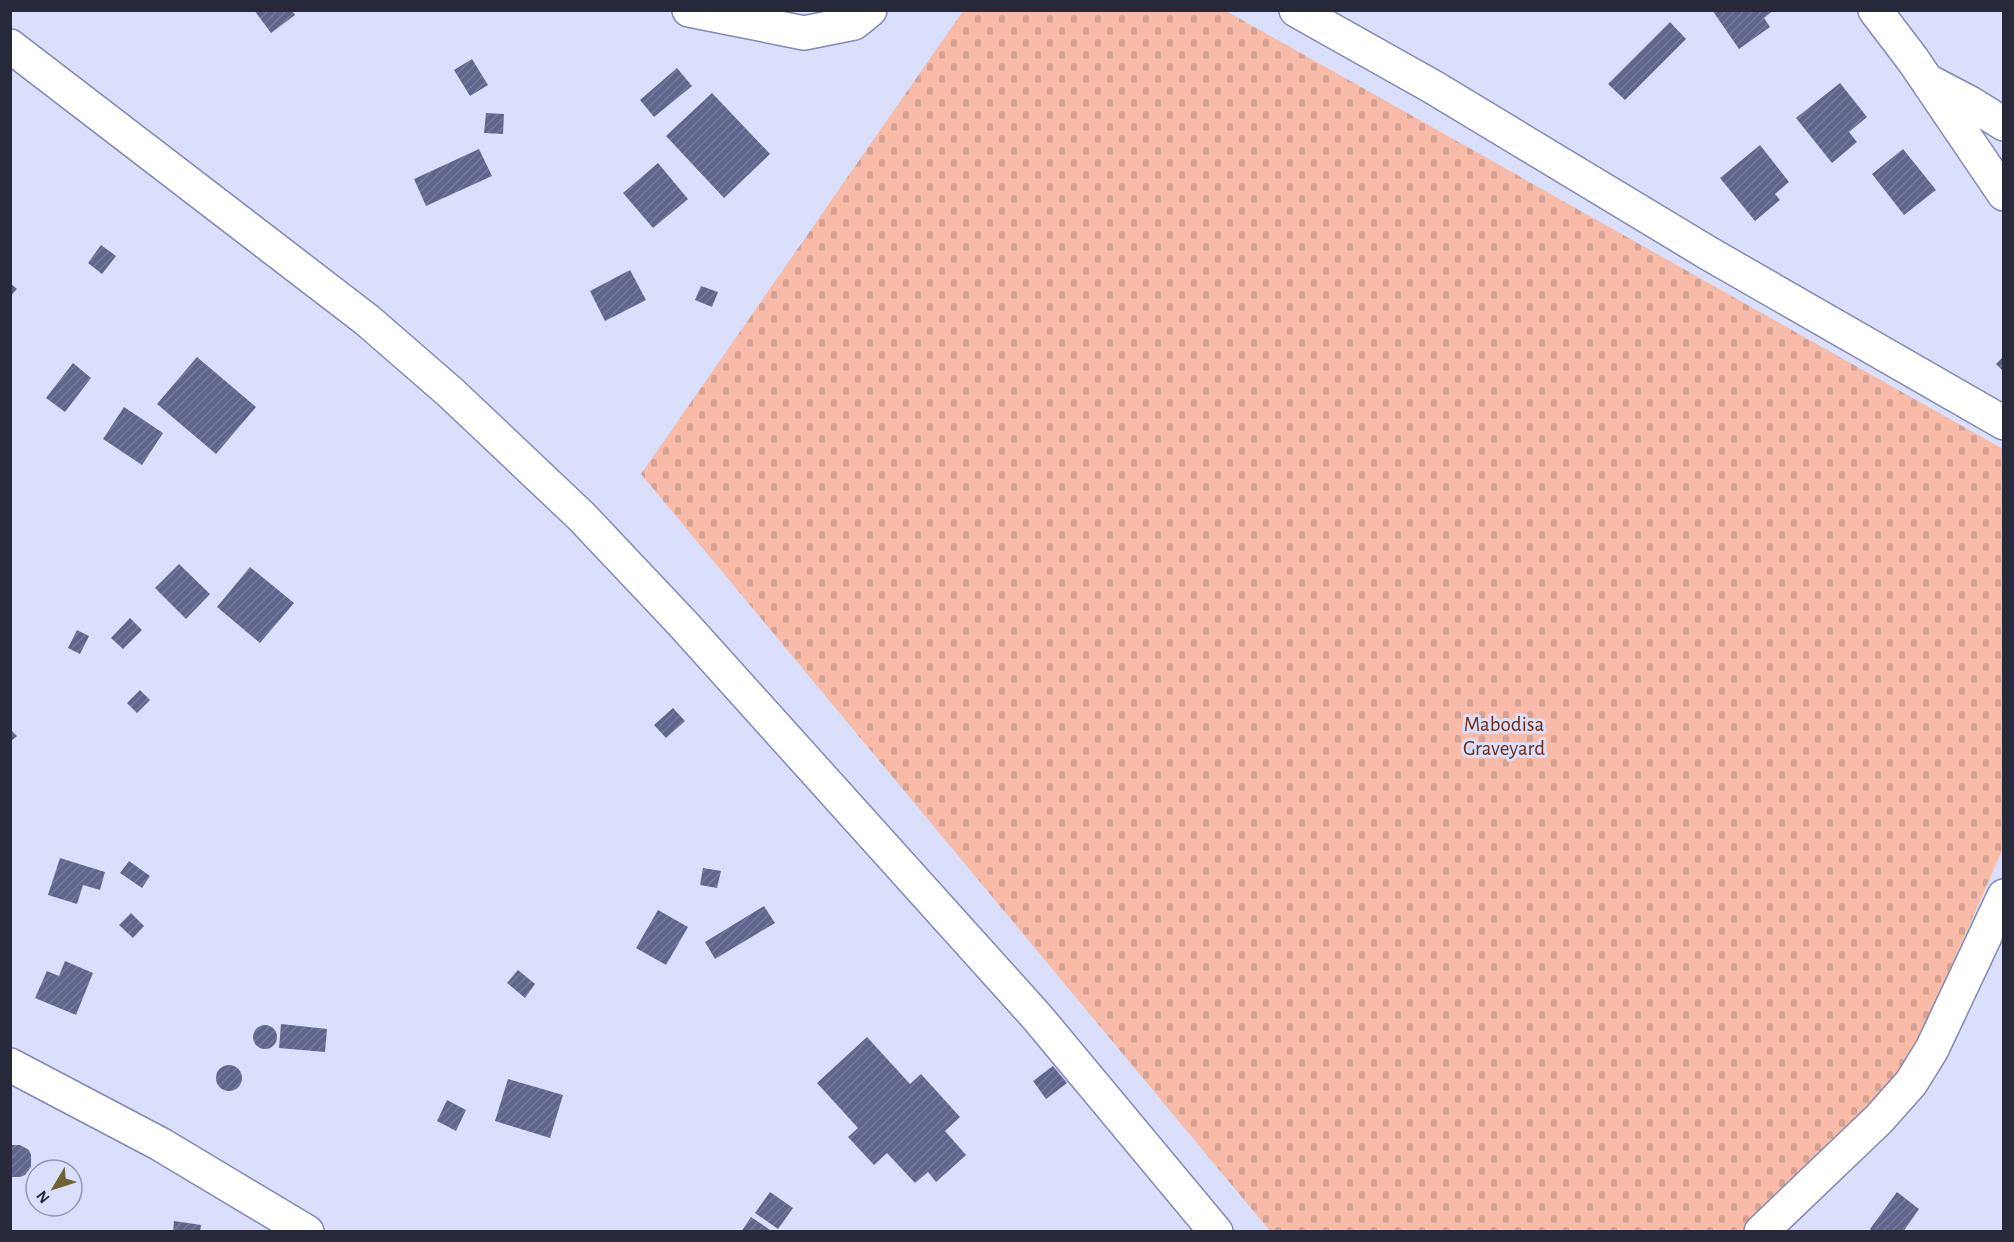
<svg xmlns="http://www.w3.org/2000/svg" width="2014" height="1242" font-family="'Alegreya Sans',sans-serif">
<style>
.cemetery{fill:url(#cemetery-stones)}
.building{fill:url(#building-hatch)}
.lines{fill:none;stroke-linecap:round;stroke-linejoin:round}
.minor-casing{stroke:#8288b3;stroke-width:36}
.minor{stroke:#fff;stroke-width:33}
.labels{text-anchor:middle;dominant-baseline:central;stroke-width:6;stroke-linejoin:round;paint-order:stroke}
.park-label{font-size:21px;fill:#702a12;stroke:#dadffb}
</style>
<defs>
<pattern id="cemetery-stones" width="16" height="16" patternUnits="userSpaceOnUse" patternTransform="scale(1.5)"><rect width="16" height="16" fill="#f7bba8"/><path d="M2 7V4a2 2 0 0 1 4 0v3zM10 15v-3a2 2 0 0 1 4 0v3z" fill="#d4a192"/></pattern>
<pattern id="building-hatch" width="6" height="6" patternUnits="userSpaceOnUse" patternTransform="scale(1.5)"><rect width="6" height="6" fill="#60658d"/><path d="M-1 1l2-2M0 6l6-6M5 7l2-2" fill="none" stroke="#787c9b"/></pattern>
</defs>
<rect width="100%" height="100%" fill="#dadffb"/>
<!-- cemetery -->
<path class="cemetery" d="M963,11H1226L2003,449V848L1902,1079L1752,1231H1270L641,474Z"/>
<!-- building -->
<path class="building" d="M254,10H292L295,15L271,33Z
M1712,10H1774L1764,18L1770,27L1739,49Z
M1670,22L1686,39L1625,100L1608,84Z
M472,59L488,85L470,96L454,70Z
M677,68L692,86L654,117L640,100Z
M1840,83L1867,117L1849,132L1857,142L1832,163L1796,118Z
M712,93L770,154L724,198L666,136Z
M486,113L504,114L503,134L484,133Z
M1760,145L1789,182L1775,194L1780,200L1755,221L1720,178Z
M479,149L492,176L426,206L414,179Z
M1903,149L1936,190L1904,215L1872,174Z
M658,163L688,199L653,228L623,193Z
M101,245L116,256L102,274L88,263Z
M630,270L646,300L605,321L590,291Z
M10,283L17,289L10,297Z
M701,286L718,292L712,307L695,300Z
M2004,356V372L1996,364Z
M197,357L256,407L216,454L157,404Z
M73,363L91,378L65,412L46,398Z
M124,407L163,433L142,465L103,439Z
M179,564L210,594L186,619L155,588Z
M250,567L294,603L260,643L217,607Z
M130,618L142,630L123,649L111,638Z
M77,630L89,636L80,654L68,648Z
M140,690L150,700L137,713L127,703Z
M673,708L685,721L666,738L654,725Z
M10,729L17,736L10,742Z
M60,858L105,872L100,890L83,885L77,904L48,895Z
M129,861L150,876L142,888L120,873Z
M703,868L721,871L717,888L700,885Z
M764,906L775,923L715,959L705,942Z
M658,910L688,927L666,965L636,948Z
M131,913L144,926L133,938L119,925Z
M65,961L93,973L76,1015L35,998L47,971L59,976Z
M518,970L535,984L525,998L507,983Z
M281,1024L327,1029L325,1052L279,1048Z
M253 1037a12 12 0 1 1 24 0a12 12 0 1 1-24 0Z
M867,1037L910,1084L921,1074L960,1117L945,1131L966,1155L936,1182L928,1172L915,1183L887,1153L874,1165L848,1137L858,1128L817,1083Z
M216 1078a13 13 0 1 1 26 0a13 13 0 1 1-26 0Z
M1053,1066L1067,1083L1046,1099L1033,1081Z
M508,1079L563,1095L550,1138L495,1121Z
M447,1100L466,1110L456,1131L437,1121Z
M10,1145H20L29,1150L31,1155V1167L25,1175L20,1177H10Z
M770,1192L793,1208L778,1229L755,1213Z
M1897,1192L1919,1209L1903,1232H1873L1870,1229Z
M751,1217L773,1232H741Z
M174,1221L201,1225L200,1232H173Z"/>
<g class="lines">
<defs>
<path id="minor" d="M689,10L804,33L854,23L870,10
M1296,10L1433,87L1708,253L2004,423
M1875,10L1913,60L2004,194
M10,46L367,320L451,393L581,516L684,625L1037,1017L1216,1232
M1930,82L1970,103L2004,124
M10,1065L160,1144L307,1232
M1761,1232L1879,1119L1911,1083L1932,1049L2004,896"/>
</defs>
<!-- minor casing -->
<use href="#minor" class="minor-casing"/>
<!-- minor -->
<use href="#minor" class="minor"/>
</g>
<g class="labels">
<!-- park labels -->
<g class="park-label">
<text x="1504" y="724">Mabodisa<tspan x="1504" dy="24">Graveyard</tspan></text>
</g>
</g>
<!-- border -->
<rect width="2014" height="1242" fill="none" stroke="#27293b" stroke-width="24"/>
<!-- north arrow -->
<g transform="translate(54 1188) rotate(231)"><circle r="28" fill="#dadffb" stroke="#9296ae" stroke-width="1.5"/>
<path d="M0-4.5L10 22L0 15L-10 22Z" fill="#6e6431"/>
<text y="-9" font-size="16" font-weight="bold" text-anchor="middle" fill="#27293b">N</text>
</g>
</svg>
